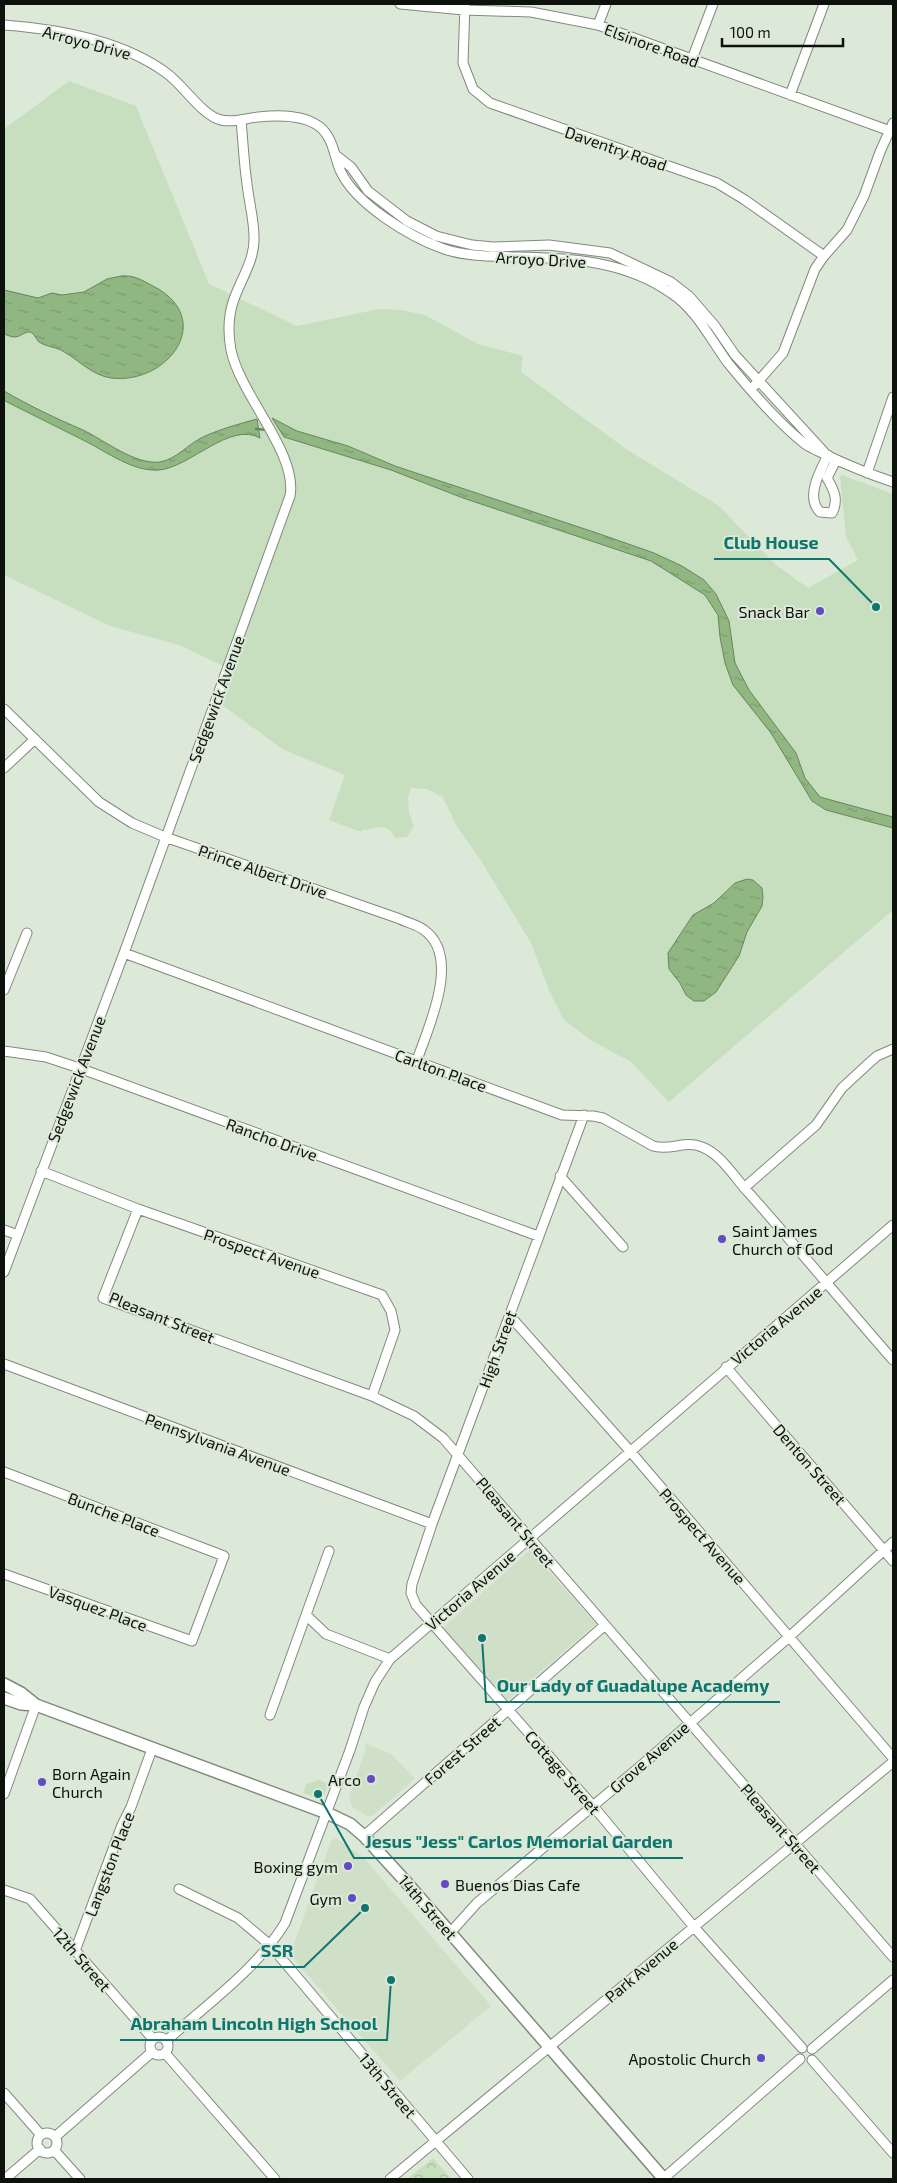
<svg xmlns="http://www.w3.org/2000/svg" width="897" height="2183" font-family="'Exo 2',sans-serif">
<style>
.built{fill:#cfdfc8}
.green{fill:#c7dfbe}
.park{fill:url(#park-crowns)}
.water{fill:url(#water-ripples);stroke:#69855e}
.lines{fill:none;stroke-linecap:round;stroke-linejoin:round}
.stream{stroke:#69855e;stroke-width:2.5}
.minor-casing{stroke:#808b7b;stroke-width:11}
.major-casing{stroke:#808b7b;stroke-width:14}
.minor{stroke:#fff;stroke-width:9}
.major{stroke:#fff;stroke-width:11}
.poi-dot{fill:#624bc3;stroke:#dce9d8;stroke-width:2}
.labels{text-anchor:middle;dominant-baseline:central;stroke-width:4;stroke-linejoin:round;paint-order:stroke}
.street-label{font-size:16px;fill:#0e120d;stroke:#dce9d8}
.poi-label{font-size:16px;fill:#0e120d;stroke:#dce9d8;text-anchor:end}
.leader{fill:none;stroke:#0f766e;stroke-width:2}
.callout-dot{fill:#0f766e;stroke:#dce9d8;stroke-width:2}
.callout-label{font-size:18px;text-anchor:middle;font-weight:bold;fill:#0f766e;stroke:#dce9d8;stroke-width:4;stroke-linejoin:round;paint-order:stroke}
</style>
<defs>
<pattern id="park-crowns" width="20" height="18" patternUnits="userSpaceOnUse" patternTransform="scale(1.25)"><rect width="20" height="18" fill="#c7dfbe"/><path d="M2 6a3 3 0 1 1 6 0M12 15a3 3 0 1 1 6 0" fill="none" stroke="#aabea2"/></pattern>
<pattern id="water-ripples" width="26" height="14" patternUnits="userSpaceOnUse" patternTransform="scale(1.25)"><rect width="26" height="14" fill="#90b681"/><path d="M2 4q2-2 4 0t4 0M15 11q2-2 4 0t4 0" fill="none" stroke="#7b9b6e"/></pattern>
</defs>
<rect width="100%" height="100%" fill="#dce9d8"/>
<!-- built -->
<path class="built" d="M530,1550L596,1624L508,1700L443,1628Z
M365,1743L391,1754L415,1779L372,1816H367L352,1807L349,1796L366,1749Z
M336,1838L364,1858L491,2006L400,2081L290,1955L331,1841Z"/>
<!-- green -->
<path class="green" d="M69,81L136,106L209,284L297,326L379,309L401,310L425,315L478,344L523,356L521,372L626,449L719,506L776,565L808,588L858,560L846,537L840,477L842,475L893,494V910L669,1102L631,1062L592,1041L564,1020L549,990L531,943L480,859L456,825L443,797L426,789L411,788L408,797L409,813L414,826L407,837L395,838C388,822 378,828 363,830L361,832L329,820L345,775L284,750L222,705L234,671L179,645L110,626L4,575V129Z
M319,1780L329,1784L324,1796L317,1798L303,1793L306,1784Z"/>
<!-- park -->
<path class="park" d="M433,2158L452,2179H407Z"/>
<!-- water -->
<path class="water" d="M121,276C135,275 141,280 153,286C217,319 168,385 111,378C91,375 78,359 61,350C54,347 45,346 39,342C36,339 35,335 32,333C27,329 21,337 15,337C11,337 7,335 4,334V290L38,298L52,293L62,295L84,292L107,279Z
M4,391C30,406 55,418 83,430C104,440 135,465 160,462C177,459 188,444 203,437C220,429 239,424 257,419L260,438C230,421 189,468 159,470C133,472 107,452 85,441C59,428 33,415 7,402L4,400Z
M272,418L297,431L348,446L395,466L594,532L654,553L682,566L704,580L716,594L729,621L735,663L749,690L796,753L805,778L820,797L893,817V828L826,810L812,801L771,733L733,685L725,663L720,637L718,615L705,595L651,561L463,498L391,470L284,437Z
M747,879L753,880L762,888L763,897L762,906L747,932L739,956L716,992L704,1001H694L686,995L680,983L669,969L668,953L693,915L714,903L735,883Z"/>
<g class="lines">
<!-- stream -->
<path class="stream" d="M256,429L268,430"/>
<defs>
<path id="minor" d="M400,4L464,10L531,12L598,25L893,132
M465,4L463,63L473,89L490,103L717,183L745,200L824,256
M4,25C57,29 122,41 165,72C183,84 202,116 221,120C234,123 246,118 258,117C278,115 304,114 320,127C333,138 334,155 340,170C355,204 410,237 444,249C468,257 493,256 518,257C572,258 625,261 671,293C696,309 711,340 728,363C750,390 778,423 805,444C811,448 818,451 824,454C847,465 869,474 893,482
M598,25L606,4
M692,59L713,4
M790,95L824,4
M337,156L351,167L368,191L407,221L436,236L472,245L493,247L549,245L610,253L671,282L689,296L715,326L735,355L824,452
M755,385L783,353L815,269L824,256L847,230L864,196L880,152L893,123
M828,455C820,471 805,497 820,512L832,513C839,500 834,490 827,478L836,460
M867,473L893,397
M4,709L99,802L132,823L165,837L400,919C408,923 418,925 424,930C462,957 428,1028 417,1060
M4,768L35,739
M124,953L562,1115L593,1116L603,1118L653,1146C670,1151 686,1140 702,1147C721,1154 735,1178 748,1192C797,1247 844,1304 893,1360
M4,990L27,933
M4,1051L46,1057L79,1068L538,1236
M584,1115L432,1524L412,1584L411,1593L416,1605L593,1806L694,1927L802,2048
M41,1171L138,1209L382,1295L391,1311L395,1330L372,1396
M560,1176L623,1247
M744,1188L816,1125L842,1088L868,1064L877,1056L893,1049
M138,1209L103,1298L372,1396L414,1416L443,1438L893,1957
M4,1230L18,1235
M4,1272L124,953L290,496C298,453 240,395 231,350C228,334 228,318 233,302C240,280 255,261 254,237C254,220 249,202 247,184C244,163 243,142 241,120
M510,1316L630,1451L893,1758
M4,1364L432,1524
M726,1367L893,1561
M4,1472L224,1556L192,1641L4,1574
M306,1615L326,1634L390,1659
M270,1715L329,1551
M4,1794L36,1705
M364,1836L605,1625
M179,1889L238,1918L270,1945L468,2179
M4,1890L30,1899L153,2039
M450,1933L477,1903L643,1764L789,1637L893,1542
M75,1951L122,1825L131,1807L152,1749
M150 2046a9 9 0 1 1 18 0a9 9 0 1 1-18 0Z
M166,2041C205,2006 258,1968 285,1923L350,1750L364,1707L375,1682L390,1659L893,1225
M812,2049L893,1980
M165,2053L275,2179
M812,2060L893,2153
M4,2093L41,2135
M37 2143a10 10 0 1 1 20 0a10 10 0 1 1-20 0Z
M55,2137L152,2052
M54,2150L80,2179
M5,2179L40,2149
M390,2179L893,1762
M663,2179L800,2059"/>
<path id="major" d="M4,1684L21,1693L36,1705
M4,1698L21,1704L36,1705L327,1813L350,1824L364,1836L407,1883L664,2179"/>
</defs>
<!-- minor casing -->
<use href="#minor" class="minor-casing"/>
<!-- major casing -->
<use href="#major" class="major-casing"/>
<!-- minor -->
<use href="#minor" class="minor"/>
<!-- major -->
<use href="#major" class="major"/>
</g>
<!-- markers -->
<g class="poi-dot">
<circle cx="820" cy="611" r="5"/>
<circle cx="722" cy="1239" r="5"/>
<circle cx="371" cy="1779" r="5"/>
<circle cx="42" cy="1782" r="5"/>
<circle cx="348" cy="1866" r="5"/>
<circle cx="445" cy="1884" r="5"/>
<circle cx="352" cy="1898" r="5"/>
<circle cx="761" cy="2058" r="5"/>
</g>
<g class="labels">
<!-- street labels -->
<g class="street-label">
<text transform="translate(87 42) rotate(15)">Arroyo Drive</text>
<text transform="translate(652 45) rotate(20)">Elsinore Road</text>
<text transform="translate(616 148) rotate(19)">Daventry Road</text>
<text transform="translate(541 259) rotate(3)">Arroyo Drive</text>
<text transform="translate(216 699) rotate(-70)">Sedgewick Avenue</text>
<text transform="translate(263 871) rotate(19)">Prince Albert Drive</text>
<text transform="translate(441 1070) rotate(20)">Carlton Place</text>
<text transform="translate(76 1079) rotate(-69)">Sedgewick Avenue</text>
<text transform="translate(272 1139) rotate(20)">Rancho Drive</text>
<text transform="translate(262 1253) rotate(19)">Prospect Avenue</text>
<text transform="translate(162 1317) rotate(22)">Pleasant Street</text>
<text transform="translate(776 1325) rotate(-40)">Victoria Avenue</text>
<text transform="translate(497 1349) rotate(-70)">High Street</text>
<text transform="translate(218 1444) rotate(20)">Pennsylvania Avenue</text>
<text transform="translate(810 1464) rotate(49)">Denton Street</text>
<text transform="translate(114 1514) rotate(21)">Bunche Place</text>
<text transform="translate(516 1522) rotate(50)">Pleasant Street</text>
<text transform="translate(703 1536) rotate(49)">Prospect Avenue</text>
<text transform="translate(470 1590) rotate(-41)">Victoria Avenue</text>
<text transform="translate(98 1608) rotate(20)">Vasquez Place</text>
<text transform="translate(462 1750) rotate(-41)">Forest Street</text>
<text transform="translate(649 1757) rotate(-41)">Grove Avenue</text>
<text transform="translate(563 1772) rotate(49)">Cottage Street</text>
<text transform="translate(781 1828) rotate(49)">Pleasant Street</text>
<text transform="translate(109 1864) rotate(-69)">Langston Place</text>
<text transform="translate(428 1907) rotate(49)">14th Street</text>
<text transform="translate(82 1959) rotate(49)">12th Street</text>
<text transform="translate(641 1970) rotate(-40)">Park Avenue</text>
<text transform="translate(388 2085) rotate(50)">13th Street</text>
</g>
<!-- poi labels -->
<g class="poi-label">
<text x="810" y="611">Snack Bar</text>
<text x="732" y="1230" text-anchor="start">Saint James<tspan x="732" dy="18">Church of God</tspan></text>
<text x="52" y="1773" text-anchor="start">Born Again<tspan x="52" dy="18">Church</tspan></text>
<text x="361" y="1779">Arco</text>
<text x="338" y="1866">Boxing gym</text>
<text x="455" y="1884" text-anchor="start">Buenos Dias Cafe</text>
<text x="342" y="1898">Gym</text>
<text x="751" y="2058">Apostolic Church</text>
</g>
</g>
<!-- callouts -->
<path class="leader" d="M876 607L829 559H714M482 1638L486 1702H780M318 1794L354 1858H683M365 1908L304 1967H251M391 1980L387 2040H120"/>
<g class="callout-dot">
<circle cx="876" cy="607" r="5"/>
<circle cx="482" cy="1638" r="5"/>
<circle cx="318" cy="1794" r="5"/>
<circle cx="365" cy="1908" r="5"/>
<circle cx="391" cy="1980" r="5"/>
</g>
<g class="callout-label">
<text x="771" y="549">Club House</text>
<text x="633" y="1692">Our Lady of Guadalupe Academy</text>
<text x="519" y="1848">Jesus "Jess" Carlos Memorial Garden</text>
<text x="277" y="1957">SSR</text>
<text x="254" y="2030">Abraham Lincoln High School</text>
</g>
<!-- border -->
<rect width="897" height="2183" fill="none" stroke="#0e120d" stroke-width="10"/>
<!-- scale -->
<path d="M722 38v8h121v-8" fill="none" stroke="#0e120d" stroke-width="2.5"/>
<text x="730" y="38" font-size="15" fill="#0e120d" stroke="#dce9d8" stroke-width="4" paint-order="stroke">100 m</text>
</svg>
